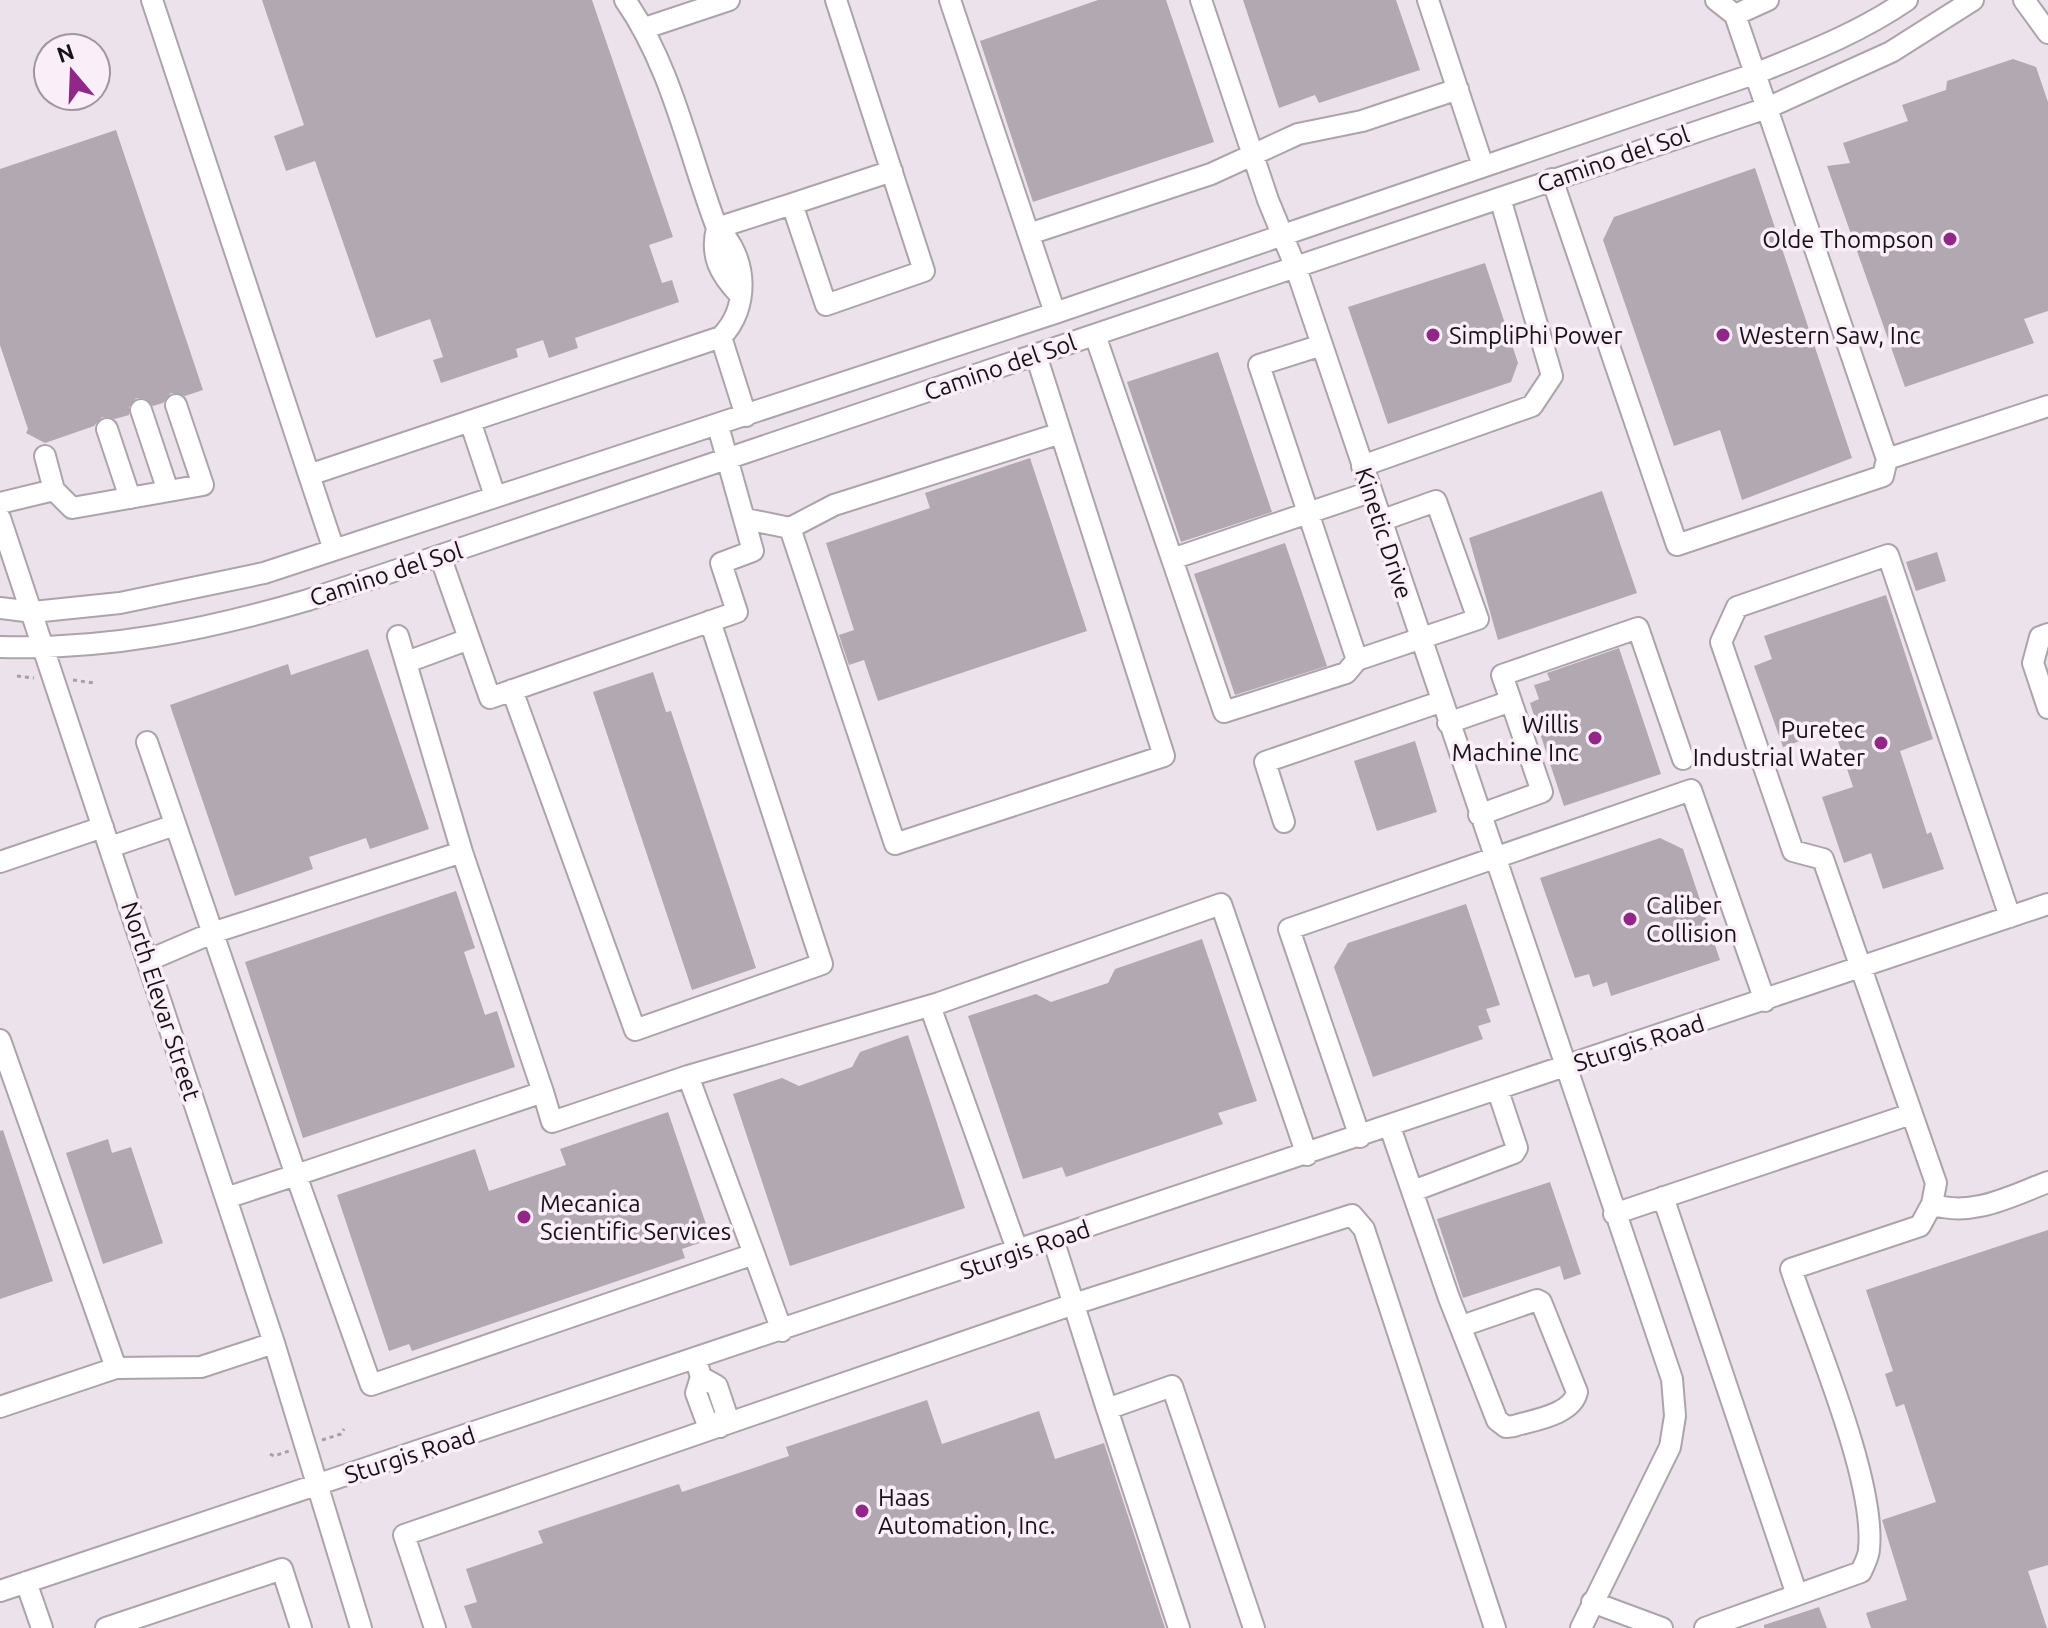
<svg xmlns="http://www.w3.org/2000/svg" width="2048" height="1628" font-family="Ubuntu,sans-serif">
<style>
.building{fill:#b2a8b1}
.lines{fill:none;stroke-linecap:round;stroke-linejoin:round}
.minor-casing{stroke:#ada3ab;stroke-width:24}
.path{stroke:#a79fa6;stroke-width:3;stroke-dasharray:4 4;stroke-linecap:butt}
.minor{stroke:#fff;stroke-width:20}
.poi-dot{fill:#922789;stroke:#faeff8;stroke-width:3}
.labels{text-anchor:middle;dominant-baseline:central;stroke-width:7;stroke-linejoin:round;paint-order:stroke}
.street-label{font-size:24px;fill:#161316;stroke:#faeff8}
.poi-label{font-size:24px;fill:#161316;stroke:#faeff8;text-anchor:start}
</style>
<rect width="100%" height="100%" fill="#ece2eb"/>
<!-- building -->
<path class="building" d="M262,0H592L673,237L649,245L662,283L672,280L679,302L575,338L578,348L549,358L543,340L516,349L518,357L441,383L433,360L443,357L430,319L376,338L315,161L286,171L274,136L304,125Z
M1098,0H1166L1214,142L1033,202L980,41Z
M1243,0H1396L1420,70L1319,103L1315,95L1279,108Z
M2013,59L2036,67L2048,102V311L2024,319L2034,343L1905,387L1827,166L1850,163L1843,143L1908,121L1902,105L1946,90L1947,81Z
M116,130L203,390L185,396L171,393L163,403L153,406L144,398H136L129,407V415L115,419L102,417L94,426L45,443L26,433L28,429L0,345V169Z
M1755,168L1852,458L1742,500L1720,430L1674,446L1603,240L1614,217Z
M1485,263L1518,363L1511,382L1388,424L1348,307Z
M1218,352L1272,512L1181,542L1127,382Z
M1030,458L1087,631L878,701L864,660L849,665L839,635L854,630L826,543L930,508L925,493Z
M1602,491L1637,593L1498,640L1469,538Z
M1285,543L1327,666L1235,695L1194,574Z
M1937,552L1946,581L1916,591L1906,562Z
M1886,595L1933,739L1900,751L1927,834L1931,832L1944,869L1883,889L1871,853L1844,863L1822,797L1853,787L1834,729L1783,747L1754,666L1772,659L1764,636Z
M1619,648L1661,774L1564,806L1530,703L1539,699L1534,685L1550,680L1547,673Z
M368,649L429,829L370,849L366,838L309,857L313,869L235,896L170,705L288,664L291,675Z
M653,672L666,712L671,711L756,968L692,990L593,692Z
M1415,741L1437,812L1377,831L1354,761Z
M1660,838L1683,849L1720,960L1611,996L1607,982L1593,987L1589,974L1575,978L1540,878Z
M456,891L475,948L464,952L485,1015L497,1011L515,1067L303,1138L245,962Z
M1466,904L1500,1005L1486,1009L1491,1022L1478,1026L1483,1039L1373,1077L1334,967L1348,943Z
M1202,939L1257,1101L1218,1113L1223,1124L1066,1177L1062,1167L1023,1179L968,1016L1036,994L1051,1002L1108,983L1115,969Z
M908,1035L965,1208L790,1266L733,1094L782,1078L799,1086L852,1067L860,1052Z
M668,1112L711,1239L682,1249L685,1258L412,1351L409,1344L389,1351L337,1195L475,1149L489,1191L566,1165L560,1149Z
M3,1130L53,1281L0,1299V1131Z
M108,1139L112,1153L131,1147L163,1243L103,1264L66,1153Z
M1550,1182L1581,1274L1564,1280L1560,1266L1463,1298L1437,1219Z
M2048,1230V1565L2028,1571L2047,1628H1871L1866,1613L1907,1600L1882,1520L1936,1502L1904,1404L1896,1407L1885,1374L1893,1371L1866,1290Z
M927,1400L942,1444L1039,1411L1055,1459L1104,1443L1165,1628H472L464,1606L477,1602L466,1569L543,1543L538,1531L679,1484L682,1492L789,1456L786,1447Z
M1819,1607L1827,1628H1764V1625Z"/>
<g class="lines">
<defs>
<path id="minor" d="M152,0L309,475
M625,0C672,67 688,152 717,228C748,256 750,308 721,337
M950,0L1055,313
M1201,0L1268,200L1296,268L1672,1379L1675,1416L1670,1447L1581,1628
M1428,0L1483,166
M1716,0L1735,15
M1768,0L1735,15L1887,459L2048,406
M2024,0L2048,33
M645,28L729,0
M1552,179L1677,545L1883,476L1887,459
M792,204L892,171
M717,228L792,204L826,305L924,271L836,0
M717,228C710,256 720,274 739,294
M1029,234L1211,174L1298,134L1362,121L1458,89
M1095,335L1172,559L1370,492
M1322,345L1259,365L1357,660L1478,619L1436,501L1380,521
M141,410L168,491
M470,421L495,496
M107,429L130,498
M45,456L54,490
M1362,466L1532,406L1552,376L1500,198
M0,503L54,490L72,508L203,485L176,405
M0,518L274,1343L361,1628
M746,519L790,528L895,844L1164,756L1036,355
M790,528L834,505L1061,433
M334,550L309,475L721,337L746,416
M440,556L490,698L737,612L721,563L753,551L718,426
M1172,559L1224,712L1346,673L1357,660
M0,608L33,612L120,603L264,573L1055,313L1757,73C1809,52 1861,32 1907,0
M2048,634L2040,637L2033,663L2048,708
M398,636L462,852L543,1092
M0,647C107,650 206,630 308,600L1767,108L1891,52L1973,0
M407,662L469,639
M512,690L635,1030L822,964L710,621
M1448,723L1511,701L1502,675L1638,628L1683,759
M147,742L296,1175L543,1092L552,1122L688,1076
M1479,815L1542,792L1511,701
M1284,822L1265,762L1440,702
M110,847L175,825
M0,862L103,827
M147,961L212,933L462,852
M930,1006L1018,1252
M0,1040L116,1368
M1390,1127L1449,1298L1497,1420L1506,1427L1514,1426C1533,1420 1572,1415 1577,1392L1541,1302L1537,1300L1462,1326
M1360,1137L1289,929L1691,790L1765,1001
M1413,1191L1514,1153L1517,1148L1498,1091
M1663,1197L1797,1595
M226,1198L296,1175L371,1385L754,1254L688,1076L939,1003L1221,904L1307,1155
M1932,1204C1971,1218 2011,1196 2048,1182
M1614,1214L1911,1114
M1053,1239L1107,1409L1172,1386L1254,1628
M754,1254L782,1331
M696,1360L701,1377L696,1393L706,1420L720,1427L726,1413L717,1386L701,1377
M0,1407L116,1368L201,1367L274,1343
M1107,1409L1179,1628
M26,1582L42,1628
M0,1591L2048,904
M1592,1602L1662,1628
M106,1628L282,1569L301,1628
M435,1628L404,1535L1074,1304L1352,1215L1364,1229L1495,1628
M1705,1628L1861,1572C1864,1565 1869,1556 1869,1549C1876,1481 1814,1338 1791,1269L1920,1226L1932,1204L1936,1183L1823,859L1793,851L1721,642L1737,607L1888,555L2010,917"/>
</defs>
<!-- minor casing -->
<use href="#minor" class="minor-casing"/>
<!-- path -->
<path class="path" d="M17,676L34,678
M73,680L94,683
M322,1440L341,1434L344,1429
M270,1454L274,1456L289,1451"/>
<!-- minor -->
<use href="#minor" class="minor"/>
</g>
<!-- markers -->
<g class="poi-dot">
<circle cx="1950" cy="239" r="8"/>
<circle cx="1433" cy="335" r="8"/>
<circle cx="1723" cy="335" r="8"/>
<circle cx="1595" cy="738" r="8"/>
<circle cx="1881" cy="743" r="8"/>
<circle cx="1630" cy="919" r="8"/>
<circle cx="524" cy="1217" r="8"/>
<circle cx="862" cy="1511" r="8"/>
</g>
<g class="labels">
<!-- street labels -->
<g class="street-label">
<text transform="translate(1613 159) rotate(-19)">Camino del Sol</text>
<text transform="translate(1000 367) rotate(-19)">Camino del Sol</text>
<text transform="translate(1384 533) rotate(72)">Kinetic Drive</text>
<text transform="translate(386 574) rotate(-18)">Camino del Sol</text>
<text transform="translate(161 1001) rotate(72)">North Elevar Street</text>
<text transform="translate(1639 1043) rotate(-18)">Sturgis Road</text>
<text transform="translate(1025 1250) rotate(-19)">Sturgis Road</text>
<text transform="translate(410 1455) rotate(-18)">Sturgis Road</text>
</g>
<!-- poi labels -->
<g class="poi-label">
<text x="1934" y="239" text-anchor="end">Olde Thompson</text>
<text x="1449" y="335">SimpliPhi Power</text>
<text x="1739" y="335">Western Saw, Inc</text>
<text x="1579" y="724" text-anchor="end">Willis<tspan x="1579" dy="28">Machine Inc</tspan></text>
<text x="1865" y="729" text-anchor="end">Puretec<tspan x="1865" dy="28">Industrial Water</tspan></text>
<text x="1646" y="905">Caliber<tspan x="1646" dy="28">Collision</tspan></text>
<text x="540" y="1203">Mecanica<tspan x="540" dy="28">Scientific Services</tspan></text>
<text x="878" y="1497">Haas<tspan x="878" dy="28">Automation, Inc.</tspan></text>
</g>
</g>
<!-- north arrow -->
<g transform="translate(72 72) rotate(341)"><circle r="38" fill="#faeff8" stroke="#9f979e" stroke-width="2"/>
<path d="M0-6L14 30L0 20L-14 30Z" fill="#922789"/>
<text y="-12" font-size="22" font-weight="bold" text-anchor="middle" fill="#161316">N</text>
</g>
</svg>
